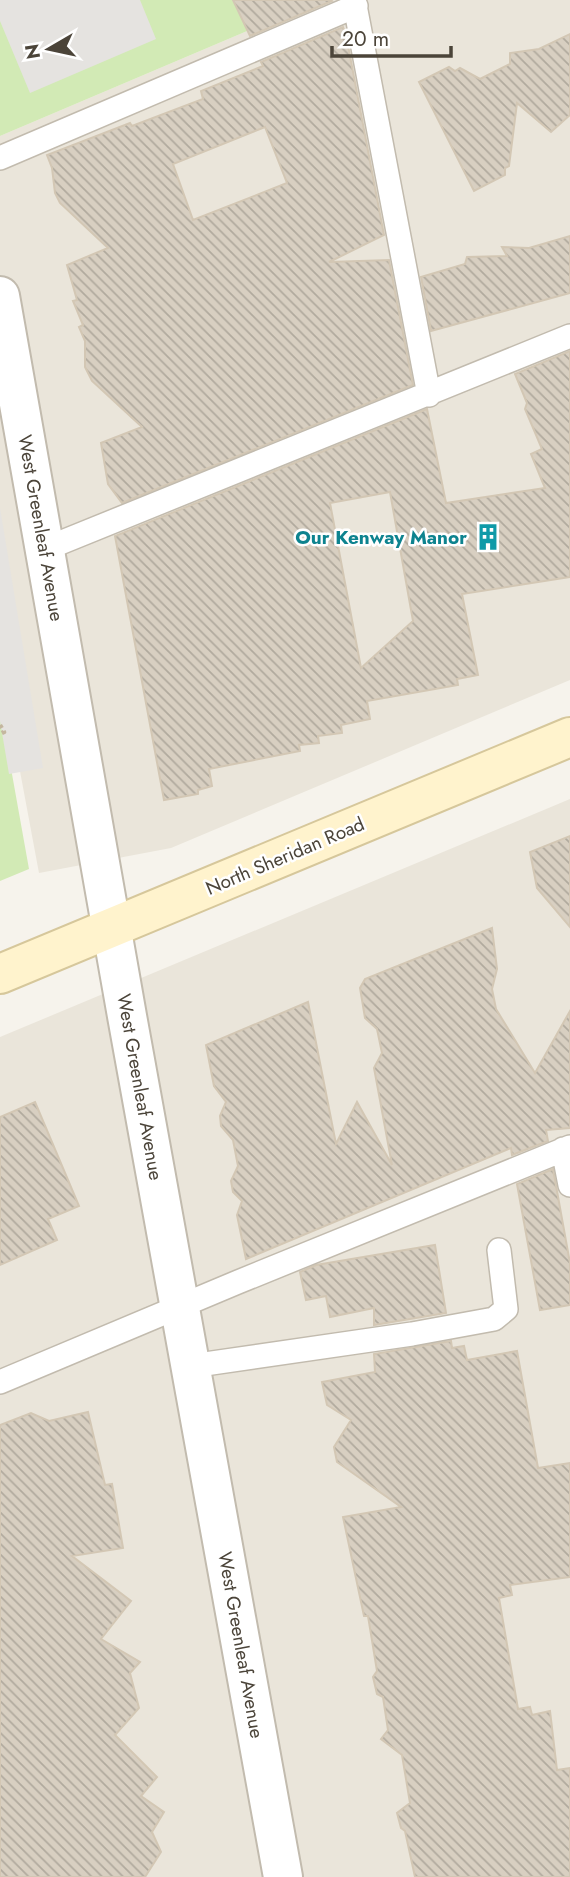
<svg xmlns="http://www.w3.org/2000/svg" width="570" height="1877" font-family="Jost,sans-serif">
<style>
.residential{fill:#eae5da}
.green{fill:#d2eab5}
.parking{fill:#e5e3e0}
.building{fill:url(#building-back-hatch);stroke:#d3c7b4;stroke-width:2;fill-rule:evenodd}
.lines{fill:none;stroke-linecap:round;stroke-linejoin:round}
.service-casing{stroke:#c2bbae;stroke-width:26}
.minor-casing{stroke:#c2bbae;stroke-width:42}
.secondary-casing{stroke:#d6c79b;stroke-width:42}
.path{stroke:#c4b79f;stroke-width:4.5;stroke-dasharray:3.5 3.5;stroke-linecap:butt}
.service{stroke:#fff;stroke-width:23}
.minor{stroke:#fff;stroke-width:38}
.secondary{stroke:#fff3cd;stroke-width:38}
.labels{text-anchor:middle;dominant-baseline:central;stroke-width:5;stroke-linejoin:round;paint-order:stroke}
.street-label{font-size:19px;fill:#4b4439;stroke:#fff}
.culture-label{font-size:19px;font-weight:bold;fill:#0d838f;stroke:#fff;text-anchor:end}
</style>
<defs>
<pattern id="building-back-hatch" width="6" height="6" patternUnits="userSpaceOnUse" patternTransform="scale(1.75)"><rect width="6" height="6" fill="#d8cfc1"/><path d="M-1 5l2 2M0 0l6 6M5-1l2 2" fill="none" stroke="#b1aa9e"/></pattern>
</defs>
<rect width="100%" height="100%" fill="#f6f3ec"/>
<!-- residential -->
<path class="residential" d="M320,0H570V680L171,848L39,873L0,664V136Z
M570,799V1877H0V1037Z"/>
<!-- green -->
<path class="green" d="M0,0H320L0,136Z
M0,707L29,869L0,881Z"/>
<!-- parking -->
<path class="parking" d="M0,0H140L156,39L30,93L0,21Z
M0,508L43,768L9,774L0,721Z"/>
<!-- building -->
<path class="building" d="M233,0H331L332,1L250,36Z
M343,27L346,35L384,235L329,262L389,260L413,385L122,503L108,484L101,443L142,427L92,381L85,367V341L79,327L83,325L73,301L77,300L67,265L108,248L60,203L55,193L52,168L47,155L130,123L132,126L203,99L201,91L263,66L261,62ZM265,127L287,183L193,220L173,164Z
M570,34V115L551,132L517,103L509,166L505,168V175L474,191L419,82L449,67L455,71L460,68L480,79L510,64V53L539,49Z
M570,236V293L431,331L421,277L465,264L467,257L507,256L502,247L529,248Z
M570,351V577L462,594L478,675L457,679L458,685L367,701L370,719L341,725L342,733L318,736L319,743L299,745L300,751L209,769L212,786L198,790V794L164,800L115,536L427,409L446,503L545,488L531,454L542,449L525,409L527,403L515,374ZM390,492L413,621L361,668L330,503Z
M570,836V927L537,888L530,852Z
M492,928L497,969L492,989L496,1009L535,1073L570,1011V1128L546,1130L548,1141L512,1155L511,1148L246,1259L237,1215L242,1201L233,1192L231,1181L238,1166L233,1140L221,1126L220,1116L226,1102L214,1086L206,1045L308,1002L336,1144L357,1102L392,1165L374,1068L382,1053L377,1029L365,1018L360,988L365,979Z
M35,1102L79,1206L48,1219L57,1240L0,1265V1117Z
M553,1169L570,1263V1305L540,1310L517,1184Z
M435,1245L446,1313L374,1325V1308L330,1317L326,1296L306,1300L300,1272L316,1265Z
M451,1341L452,1348L464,1346L467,1360L517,1351L538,1468L570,1463V1577L510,1585L512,1595L499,1598L518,1709L530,1707L532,1715L550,1711L557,1770L570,1768V1877H415L405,1831L401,1828L397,1813L410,1803L402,1755L381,1739L388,1730L383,1697L377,1694L373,1677L377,1671L368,1616H364L343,1517L401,1507L337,1462L334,1447L351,1420L327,1405L322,1382L375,1372L374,1354Z
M88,1412L105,1485L112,1484L123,1548L72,1556L131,1601L101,1639L140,1662L130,1673L139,1708L115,1735L157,1777L141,1796L164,1812L152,1832L161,1852L145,1877H0V1425L31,1413L49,1421Z"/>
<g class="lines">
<defs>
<path id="service" d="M354,0L429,395
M0,158L356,6
M45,549L570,336
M563,1149L570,1185
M191,1366L412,1334L494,1319L506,1309L499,1250
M0,1382L238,1282L570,1147"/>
<path id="minor" d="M0,296L127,1016L283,1877"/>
<path id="secondary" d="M0,974L570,737"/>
</defs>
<!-- service casing -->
<use href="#service" class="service-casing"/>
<!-- minor casing -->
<use href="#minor" class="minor-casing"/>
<!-- secondary casing -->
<use href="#secondary" class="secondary-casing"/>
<!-- path -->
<path class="path" d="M0,725L4,732L0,734"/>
<!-- service -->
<use href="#service" class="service"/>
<!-- minor -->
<use href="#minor" class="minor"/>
<!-- secondary -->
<use href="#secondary" class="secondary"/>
</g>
<!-- icons -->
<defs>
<symbol id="building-bare" viewBox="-9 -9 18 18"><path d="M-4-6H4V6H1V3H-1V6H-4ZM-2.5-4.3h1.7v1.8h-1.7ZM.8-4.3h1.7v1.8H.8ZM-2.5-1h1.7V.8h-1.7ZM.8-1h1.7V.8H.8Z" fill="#0f9aa8" stroke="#fff" stroke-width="2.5" paint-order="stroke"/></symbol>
</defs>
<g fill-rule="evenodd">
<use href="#building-bare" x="469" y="518" width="38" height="38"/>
</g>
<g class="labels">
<!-- street labels -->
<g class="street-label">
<text transform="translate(41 528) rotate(80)">West Greenleaf Avenue</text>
<text transform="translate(285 856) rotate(-23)">North Sheridan Road</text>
<text transform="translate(140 1087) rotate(80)">West Greenleaf Avenue</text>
<text transform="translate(241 1645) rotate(80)">West Greenleaf Avenue</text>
</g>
<!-- culture labels -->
<g class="culture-label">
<text x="467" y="537">Our Kenway Manor</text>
</g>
</g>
<!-- north arrow -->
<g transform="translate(49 49) rotate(261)" stroke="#ffffff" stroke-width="5" paint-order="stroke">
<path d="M0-5L12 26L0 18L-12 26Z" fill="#4b4439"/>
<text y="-10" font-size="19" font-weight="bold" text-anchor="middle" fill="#4b4439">N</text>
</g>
<!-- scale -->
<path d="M332 46v10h119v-10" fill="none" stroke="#4b4439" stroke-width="3.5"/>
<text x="342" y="46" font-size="21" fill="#4b4439" stroke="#ffffff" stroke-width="5" paint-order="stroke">20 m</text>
</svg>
